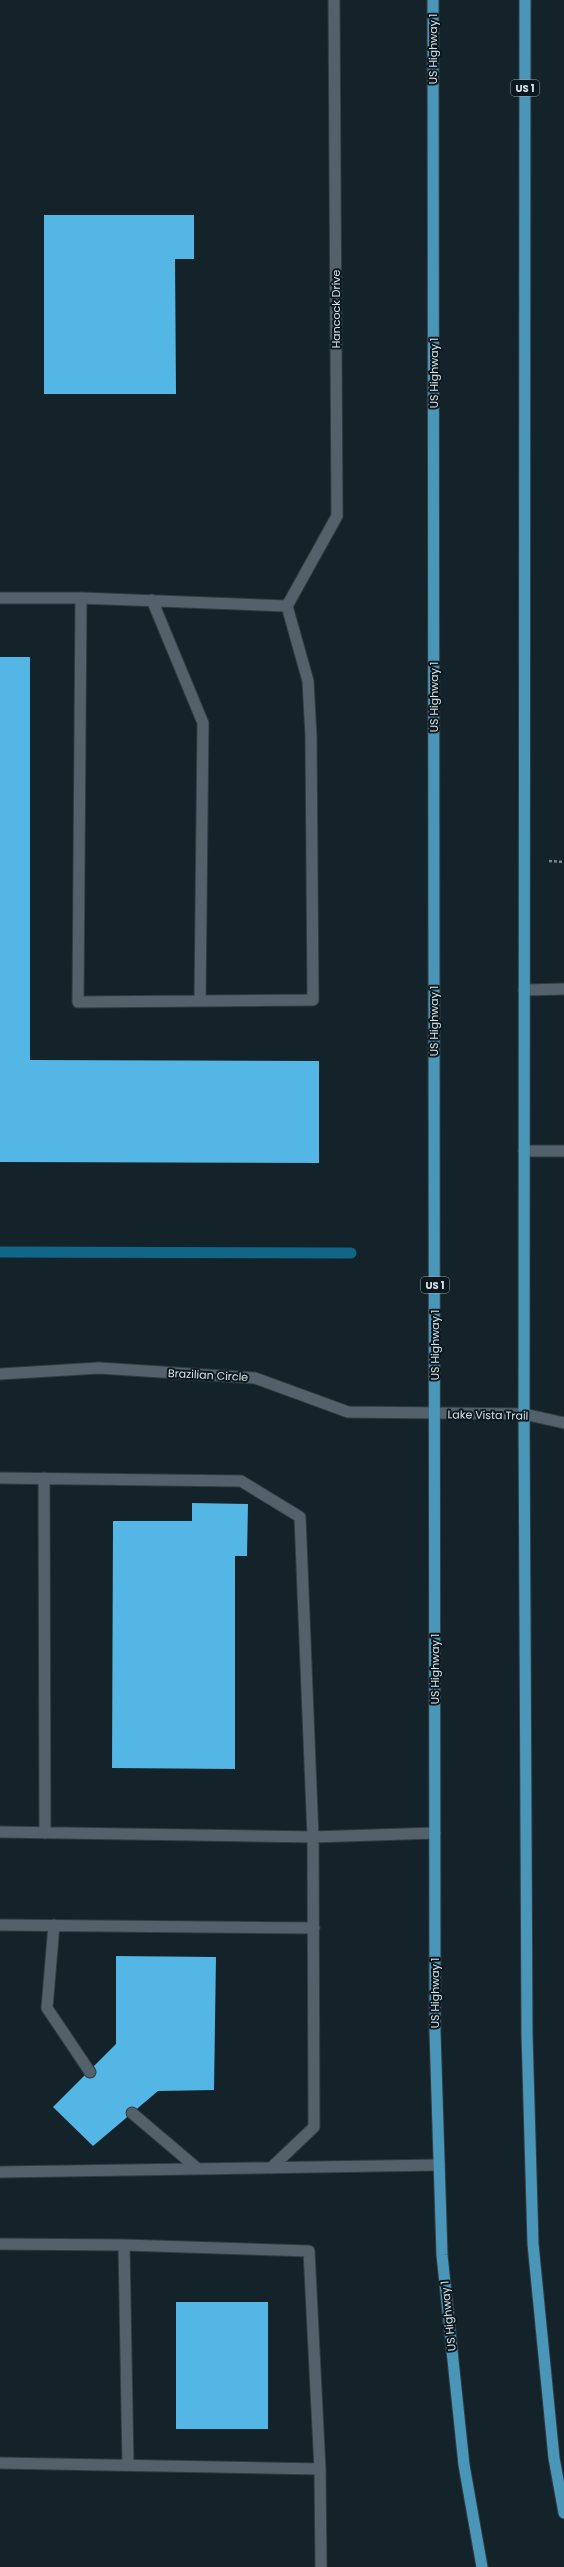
<svg xmlns="http://www.w3.org/2000/svg" width="564" height="2567" font-family="Poppins,sans-serif">
<style>
.lines{fill:none;stroke-linecap:round;stroke-linejoin:round}
.stream{stroke:#116586;stroke-width:11}
.building{fill:#53b6e4}
.service-casing{stroke:#323b40;stroke-width:13}
.minor-casing{stroke:#323b40;stroke-width:13}
.primary-casing{stroke:#323b40;stroke-width:13}
.path{stroke:#79858a;stroke-width:2.5;stroke-dasharray:3 2;stroke-linecap:butt}
.service{stroke:#53626a;stroke-width:11}
.minor{stroke:#53626a;stroke-width:11}
.primary{stroke:#4996b9;stroke-width:11}
.labels{text-anchor:middle;dominant-baseline:central;stroke-width:4;stroke-linejoin:round;paint-order:stroke}
.shield{fill:#0b181f;stroke:#9da7ac;stroke-width:1}
.shield-label{font-size:10px;font-weight:bold;fill:#dbe4e8}
.street-label{font-size:11px;fill:#dbe4e8;stroke:#0b181f}
</style>
<rect width="100%" height="100%" fill="#142229"/>
<g class="lines">
<!-- stream -->
<path class="stream" d="M0,1252L351,1253"/>
</g>
<!-- building -->
<path class="building" d="M44,215H194V259H175L176,394H44Z
M0,657H30V1060L319,1061V1163L0,1162Z
M192,1503L248,1504L247,1556H235V1769L112,1768L113,1521H192Z
M116,1956L216,1957L214,2090L158,2091L93,2146L53,2107L116,2044Z
M176,2302H268V2429H176Z"/>
<g class="lines">
<defs>
<path id="service" d="M0,598H81L287,606L308,681L311,736L313,1000L78,1002L81,598
M152,600L203,723L200,1001
M524,990L564,989
M524,1151H564
M0,1478L241,1481L300,1517L313,1837L0,1832
M44,1478L45,1833
M0,1925L314,1928
M54,1925L47,2008L90,2072
M132,2113L198,2169
M271,2168L314,2127L313,1837L435,1833
M0,2172L439,2165
M0,2244L124,2245L128,2465
M124,2245L309,2251L320,2469
M0,2463L320,2469L321,2567"/>
<path id="minor" d="M287,606L337,516L334,0
M0,1374L99,1368L255,1378L348,1412L524,1414L564,1423"/>
<path id="primary" d="M433,0L435,2032L442,2255L464,2465L482,2567
M525,0L524,1414L527,2034L533,2244L554,2458L564,2513"/>
</defs>
<!-- service casing -->
<use href="#service" class="service-casing"/>
<!-- minor casing -->
<use href="#minor" class="minor-casing"/>
<!-- primary casing -->
<use href="#primary" class="primary-casing"/>
<!-- path -->
<path class="path" d="M549,861L564,862"/>
<!-- service -->
<use href="#service" class="service"/>
<!-- minor -->
<use href="#minor" class="minor"/>
<!-- primary -->
<use href="#primary" class="primary"/>
</g>
<g class="labels">
<!-- shield labels -->
<g class="shield">
<rect x="511" y="80" width="28" height="16" rx="3"/>
<rect x="421" y="1277" width="28" height="16" rx="3"/>
</g>
<g class="shield-label">
<text x="525" y="88">US 1</text>
<text x="435" y="1285">US 1</text>
</g>
<!-- street labels -->
<g class="street-label">
<text transform="translate(433 49) rotate(-90)">US Highway 1</text>
<text transform="translate(336 309) rotate(-90)">Hancock Drive</text>
<text transform="translate(434 373) rotate(-90)">US Highway 1</text>
<text transform="translate(434 697) rotate(-90)">US Highway 1</text>
<text transform="translate(434 1021) rotate(-90)">US Highway 1</text>
<text transform="translate(435 1345) rotate(-90)">US Highway 1</text>
<text transform="translate(208 1375) rotate(3)">Brazilian Circle</text>
<text transform="translate(488 1415) rotate(1)">Lake Vista Trail</text>
<text transform="translate(435 1669) rotate(-90)">US Highway 1</text>
<text transform="translate(435 1993) rotate(-90)">US Highway 1</text>
<text transform="translate(448 2316) rotate(-96)">US Highway 1</text>
</g>
</g>
</svg>
